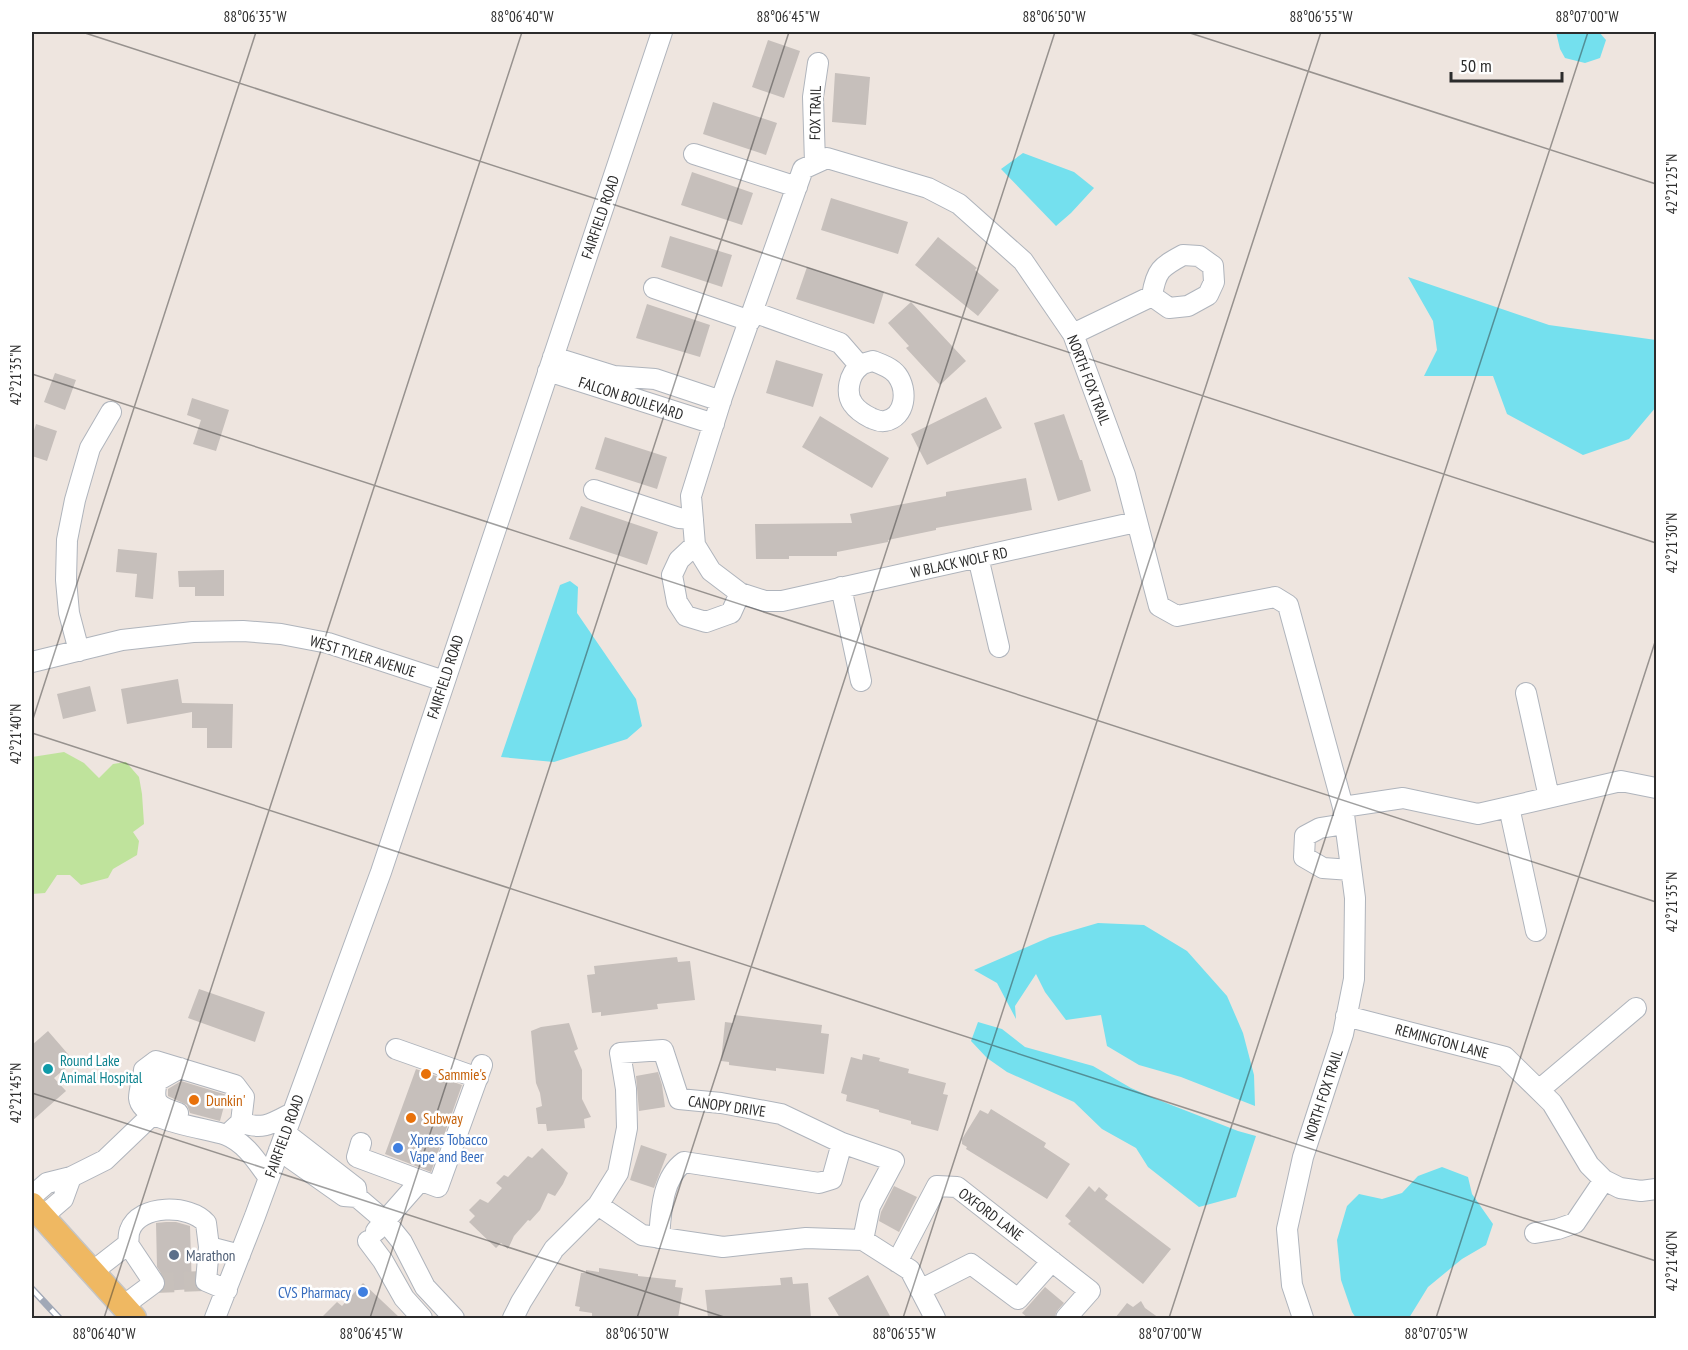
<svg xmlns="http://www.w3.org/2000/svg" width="1688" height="1350" font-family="'PT Sans Narrow',sans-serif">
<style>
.green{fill:#bfe39c}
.water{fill:#74e0ee}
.building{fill:#c6bfbb}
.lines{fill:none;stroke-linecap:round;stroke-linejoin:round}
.minor-tunnel{stroke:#c7c0bb;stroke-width:20;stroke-dasharray:20 10;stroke-linecap:butt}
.minor-casing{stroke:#afb4bc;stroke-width:22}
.major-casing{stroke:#c4c4c4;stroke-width:27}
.minor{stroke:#fff;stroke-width:20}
.major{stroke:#efb862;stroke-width:24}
.rail-casing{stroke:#a1a8b6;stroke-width:7}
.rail{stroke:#fff;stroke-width:4.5;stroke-dasharray:14;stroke-linecap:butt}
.ticks{fill:none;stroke:#2c2c2c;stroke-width:1.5;stroke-opacity:0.45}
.culture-dot{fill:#0f9aa8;stroke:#fff;stroke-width:2}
.food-dot{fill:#e8710a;stroke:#fff;stroke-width:2}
.shop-dot{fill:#3f7fe0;stroke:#fff;stroke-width:2}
.service-dot{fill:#5c6f8a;stroke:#fff;stroke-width:2}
.labels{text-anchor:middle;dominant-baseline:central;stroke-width:5;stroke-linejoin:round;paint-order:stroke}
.street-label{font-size:15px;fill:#2c2c2c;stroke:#fff}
.culture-label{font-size:15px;fill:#0d838f;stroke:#fff;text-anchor:start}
.food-label{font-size:15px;fill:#c56008;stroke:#fff;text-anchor:start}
.shop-label{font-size:15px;fill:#366cbe;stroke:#fff;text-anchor:start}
.service-label{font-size:15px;fill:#4e5e75;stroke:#fff;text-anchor:start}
.neatline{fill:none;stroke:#2c2c2c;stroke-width:2}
.ticks-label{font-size:15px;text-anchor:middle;fill:#2c2c2c}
</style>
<rect width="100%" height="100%" fill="#eee5df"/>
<!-- green -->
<path class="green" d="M64,752L84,763L99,778L113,764L126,762L139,777L142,794L144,824L133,832L139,841L137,855L113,869L108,878L81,885L70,875H57L45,893L32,894V757Z"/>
<!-- water -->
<path class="water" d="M1556,32H1599L1606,40L1600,58L1585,63L1565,58L1560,49Z
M1023,153L1074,172L1094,188L1071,213L1056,226L1001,169Z
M1408,277L1549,325L1656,340V407L1629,439L1583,455L1507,414L1493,376H1424L1437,350L1433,321Z
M570,581L578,587L577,613L636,699L642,726L627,739L554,762L501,757L560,585Z
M1098,923L1144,925L1187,951L1227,996L1243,1033L1254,1075L1255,1106L1181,1077L1139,1065L1107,1046L1101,1015L1066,1020L1045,992L1036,974L1015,1006L1016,1019L997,983L974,970L1050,937Z
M978,1022L1002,1029L1025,1047L1093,1066L1131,1088L1156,1099L1238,1131L1256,1136L1236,1197L1199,1207L1148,1167L1136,1148L1102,1129L1074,1102L1007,1072L987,1058L971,1041Z
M1442,1167L1468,1177L1472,1194L1493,1224L1486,1245L1462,1259L1428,1287L1409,1318H1356L1352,1312L1341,1280L1337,1240L1347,1206L1359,1194L1382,1199L1402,1193L1418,1176Z"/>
<!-- building -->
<path class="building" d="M768,40L800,51L784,98L752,87Z
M835,73L870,77L866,125L832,122Z
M713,102L777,123L766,155L703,134Z
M692,172L753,193L742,225L681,205Z
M831,198L908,222L898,254L821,230Z
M670,236L732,255L722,287L661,267Z
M938,237L977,268L975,270L999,290L978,316L915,265Z
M807,267L884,292L874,324L796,299Z
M911,302L966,361L940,385L906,348L909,346L888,323Z
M647,304L710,325L700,357L636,338Z
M776,360L823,374L813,407L766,393Z
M55,373L76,380L65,410L44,402Z
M986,397L1002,428L927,465L911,434Z
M192,398L229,410L216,451L193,444L201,420L187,415Z
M1064,414L1080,460H1082L1091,491L1058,501L1034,423Z
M820,416L889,458L872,488L802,447Z
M36,424L57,431L47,461L32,456V437Z
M605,437L667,457L657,489L595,469Z
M1026,478L1032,510L936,528V530L888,540V542L837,552V556H789V559H756L755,524L852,523L850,514L946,496V492Z
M581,506L658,532L647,565L569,539Z
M118,549L157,553L153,599L135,597L137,574L116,572Z
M224,570V596H195V587H179L178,571Z
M178,679L182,703L233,704L232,748H207V728H192V712L127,724L121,689Z
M90,686L96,711L63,719L57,694Z
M677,957L678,962L690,961L695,1000L657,1004L658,1009L601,1016V1012L592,1013L587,975L595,974L594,966Z
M199,989L265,1012L255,1042L188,1018Z
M734,1015L822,1025L821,1033L829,1034L824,1074L776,1068V1071L729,1065V1062L721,1061L725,1022L733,1023Z
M569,1023L578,1049L574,1051L582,1070V1099L591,1117L584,1119L585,1128L547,1131L546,1124H538L536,1108L542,1106L540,1093L536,1083L531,1031L541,1027Z
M48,1031L74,1061L54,1078L66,1091L32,1121V1045Z
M863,1054L880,1058L879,1061L909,1069L908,1073L946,1083L943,1094L948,1095L938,1131L911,1124V1121L879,1112V1110L846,1101L847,1095L841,1093L851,1057L862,1060Z
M416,1069L462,1085L431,1172L385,1154Z
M658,1072L662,1085L665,1107L639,1111L636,1076Z
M181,1081L227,1095L220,1121L190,1113L187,1105L168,1096V1089Z
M991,1109L1046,1143L1044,1147L1070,1164L1047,1199L966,1149L967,1147L962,1144V1139L980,1110L988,1114Z
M641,1145L667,1154L654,1188L630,1180Z
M542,1148L568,1173L563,1184L555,1196L548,1193L540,1210L530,1221L528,1220L514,1236L508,1249L501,1243L496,1248L469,1222L475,1216L469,1210L480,1199L488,1203L502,1188L496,1183L504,1175L508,1177L528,1156L532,1158Z
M894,1186L917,1197L899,1232L879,1221L881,1212Z
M1089,1186L1095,1192L1099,1187L1108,1195L1105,1199L1171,1249L1143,1284L1068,1224L1071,1221L1065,1216Z
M166,1222H176L190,1226L192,1289L163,1291L166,1281L157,1267L156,1223Z
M599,1268L638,1274V1276L676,1280L675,1287L683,1288L678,1318H604L592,1316V1313L579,1311L580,1307L575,1306L581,1273H586V1270L599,1272Z
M868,1275L891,1318H840L828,1298Z
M792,1277L793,1284L808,1283L811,1318H708L705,1290L781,1285L780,1278Z
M363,1283L400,1318H321L337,1302L342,1306Z
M1045,1287L1064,1303L1057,1311L1054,1318H1028L1022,1313Z
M1141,1301L1145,1308L1159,1318H1115L1127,1303L1133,1307Z"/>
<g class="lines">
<!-- minor-tunnel -->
<path class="minor-tunnel" d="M154,1283L206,1281"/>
<defs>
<path id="minor" d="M694,154L797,187
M815,163L813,97L818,63
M1183,255L1199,256L1213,266L1214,282L1208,295L1188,306L1169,308L1152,296C1156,270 1161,267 1183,255Z
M654,288L750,321
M753,312L840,343L860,366
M1073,334L1152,296
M553,357L614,376L655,379L721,401
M873,361C881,364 892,368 897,375C908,390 906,417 885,421C879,422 876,420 871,418C865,415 857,410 853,404C845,393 849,374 860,366C863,363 869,362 873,361Z
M548,371L714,424
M594,490L679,518L693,519
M1136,522L782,601H765L740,593L711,571L695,545L691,496L722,397L803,169L827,158L928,188L959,204L1023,261L1073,334L1125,475L1159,606L1177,616L1275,597L1288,605L1343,807L1355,898L1354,979L1343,1034L1303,1157L1287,1229L1292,1285L1303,1318
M695,545L679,560L672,575L677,602L686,616L706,622L731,613L740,593
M978,557L999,647
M841,587L861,681
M79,651L69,613L66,580L67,540L75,500L90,448L111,412
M32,662L122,640L193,632L243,631L281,634L328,643L444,681
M1526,693L1549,797
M1343,807L1403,798L1478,814L1621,781L1656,788
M1509,807L1536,931
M1345,824L1320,828L1305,836L1304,857L1323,868L1351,870
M1346,1016L1505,1057L1552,1103L1589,1165L1604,1180L1620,1188L1641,1191L1656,1189
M396,1049L478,1078
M1539,1090L1636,1008
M178,1113C158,1106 152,1104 157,1081L180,1068
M241,1122C262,1131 273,1123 292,1113
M285,1133L356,1188L357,1197
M227,1135L241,1122L244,1097L235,1085L156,1061L144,1070C143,1079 139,1090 139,1098C141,1122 208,1128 226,1135C246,1143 257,1162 269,1178
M361,1143L357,1157L438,1187L482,1065
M279,1150L344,1196L357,1197L385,1221L402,1242L425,1287L454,1318
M32,1196L47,1183L71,1177L105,1160L152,1115
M598,1205L618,1173L627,1128L626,1089L620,1053L663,1050L679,1099L721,1103L781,1114L842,1143L894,1161L870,1206L863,1240
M42,1217L63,1199L71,1177
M376,1231L420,1181
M1535,1233L1558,1229L1575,1223L1604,1180
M659,1238C661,1212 662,1178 684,1162L819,1183L832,1179L842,1143
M368,1241L383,1261L404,1298L422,1318
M209,1247L206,1281L227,1290
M897,1262L937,1186L957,1187L1090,1291L1066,1318
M92,1272L128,1244
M920,1290L971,1264L1018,1299L1052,1261
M123,1306L154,1283L128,1244C129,1240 128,1234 130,1230C139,1204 190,1204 206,1223L209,1247L240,1255
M215,1318L255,1216L381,872L662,32
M513,1318L521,1302L554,1249L598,1205L642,1235L723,1247L806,1238L863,1240L910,1270L935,1318"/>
<path id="major" d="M32,1205L134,1318"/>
</defs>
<!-- minor casing -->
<use href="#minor" class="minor-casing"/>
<!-- major casing -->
<use href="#major" class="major-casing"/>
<!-- minor -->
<use href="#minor" class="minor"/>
<!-- major -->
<use href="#major" class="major"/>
<defs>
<path id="rail" d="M32,1289L59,1318"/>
</defs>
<!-- rail casing -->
<use href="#rail" class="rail-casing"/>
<!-- rail -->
<use href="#rail" class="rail"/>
</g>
<!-- ticks -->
<path class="ticks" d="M82,32L1656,543M1187,32L1656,184M32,374L1656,902M32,722L256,32M32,733L1656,1261M32,1093L727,1318M104,1318L522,32M370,1318L789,32M637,1318L1055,32M903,1318L1321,32M1169,1318L1588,32M1436,1318L1656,639"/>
<!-- markers -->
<circle class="culture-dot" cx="48" cy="1069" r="6"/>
<g class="food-dot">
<circle cx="426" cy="1074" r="6"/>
<circle cx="194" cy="1100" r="6"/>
<circle cx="411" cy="1118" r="6"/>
</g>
<g class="shop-dot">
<circle cx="398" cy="1148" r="6"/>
<circle cx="363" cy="1292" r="6"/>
</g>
<circle class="service-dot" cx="174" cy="1255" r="6"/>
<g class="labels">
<!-- street labels -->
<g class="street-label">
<text transform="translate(815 113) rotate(-89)">FOX TRAIL</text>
<text transform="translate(600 217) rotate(-71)">FAIRFIELD ROAD</text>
<text transform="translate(1089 380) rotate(69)">NORTH FOX TRAIL</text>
<text transform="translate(631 398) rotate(18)">FALCON BOULEVARD</text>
<text transform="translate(959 562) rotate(-12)">W BLACK WOLF RD</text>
<text transform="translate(363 656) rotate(17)">WEST TYLER AVENUE</text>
<text transform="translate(445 677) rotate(-72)">FAIRFIELD ROAD</text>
<text transform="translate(1442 1041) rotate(15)">REMINGTON LANE</text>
<text transform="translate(1323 1095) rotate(-72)">NORTH FOX TRAIL</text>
<text transform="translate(727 1106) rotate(8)">CANOPY DRIVE</text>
<text transform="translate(284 1136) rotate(-70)">FAIRFIELD ROAD</text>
<text transform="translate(991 1214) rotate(37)">OXFORD LANE</text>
</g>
<!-- culture labels -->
<g class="culture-label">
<text x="60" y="1060">Round Lake<tspan x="60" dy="17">Animal Hospital</tspan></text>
</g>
<!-- food labels -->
<g class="food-label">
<text x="438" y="1074">Sammie's</text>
<text x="206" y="1100">Dunkin'</text>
<text x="423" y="1118">Subway</text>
</g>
<!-- shop labels -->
<g class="shop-label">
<text x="410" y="1139">Xpress Tobacco<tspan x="410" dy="17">Vape and Beer</tspan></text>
<text x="351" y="1292" text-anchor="end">CVS Pharmacy</text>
</g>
<!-- service labels -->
<g class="service-label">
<text x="186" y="1255">Marathon</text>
</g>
</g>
<!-- border -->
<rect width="1688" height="1350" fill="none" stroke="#ffffff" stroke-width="66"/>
<!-- scale -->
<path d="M1451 72v9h111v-9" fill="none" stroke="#2c2c2c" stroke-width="3"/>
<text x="1460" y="72" font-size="18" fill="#2c2c2c" stroke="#ffffff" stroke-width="4.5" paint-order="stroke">50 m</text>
<rect x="33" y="33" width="1622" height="1284" class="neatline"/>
<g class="ticks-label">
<text x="255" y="22">88°06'35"W</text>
<text x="522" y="22">88°06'40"W</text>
<text x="788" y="22">88°06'45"W</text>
<text x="1054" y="22">88°06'50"W</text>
<text x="1321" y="22">88°06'55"W</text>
<text x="1587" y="22">88°07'00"W</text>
<text transform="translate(1672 184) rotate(-90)" y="5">42°21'25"N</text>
<text transform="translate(16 375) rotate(-90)" y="5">42°21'35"N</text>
<text transform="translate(1672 543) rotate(-90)" y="5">42°21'30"N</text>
<text transform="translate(16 734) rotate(-90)" y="5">42°21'40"N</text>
<text transform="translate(1672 902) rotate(-90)" y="5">42°21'35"N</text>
<text transform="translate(16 1093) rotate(-90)" y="5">42°21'45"N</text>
<text transform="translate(1672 1261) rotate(-90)" y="5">42°21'40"N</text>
<text x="104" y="1339">88°06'40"W</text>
<text x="371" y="1339">88°06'45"W</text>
<text x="637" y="1339">88°06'50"W</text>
<text x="904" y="1339">88°06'55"W</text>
<text x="1170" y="1339">88°07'00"W</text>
<text x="1436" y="1339">88°07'05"W</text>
</g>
</svg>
